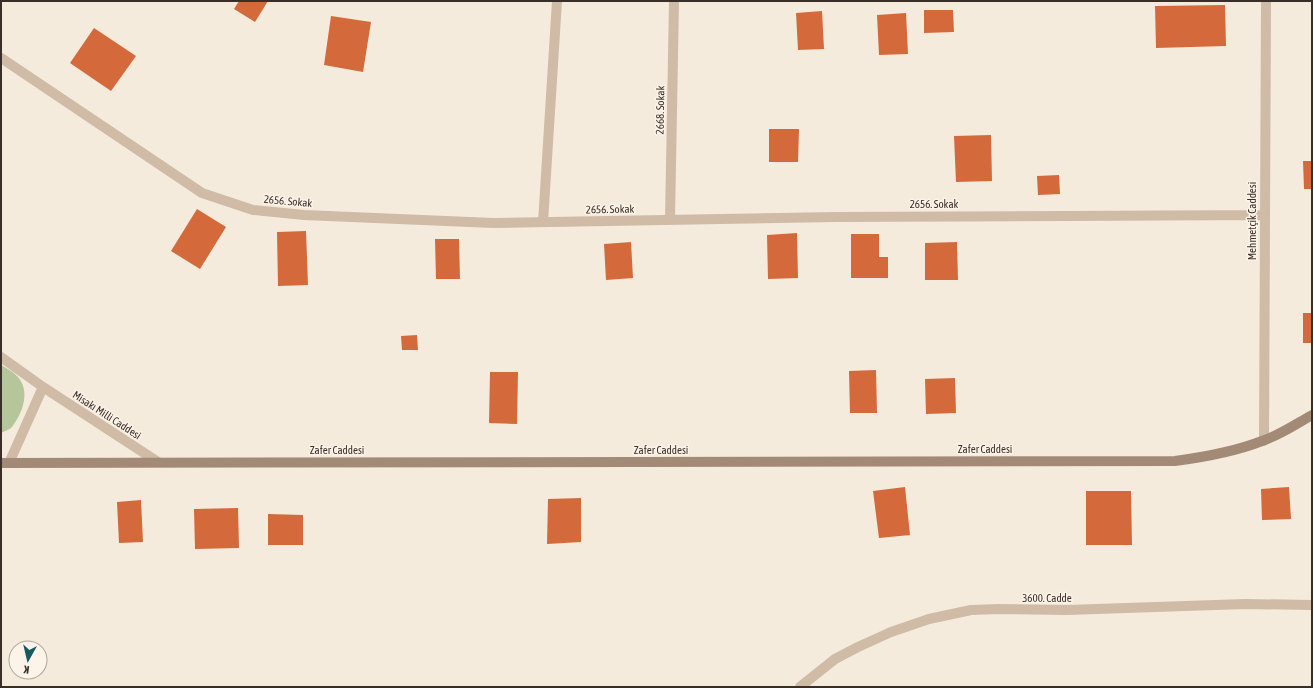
<svg xmlns="http://www.w3.org/2000/svg" width="1313" height="688" font-family="'Asap Condensed',sans-serif">
<style>
.green{fill:#b5c69a}
.building{fill:#d4693c}
.lines{fill:none;stroke-linecap:round;stroke-linejoin:round}
.minor{stroke:#cfbba6;stroke-width:10}
.secondary{stroke:#a38a77;stroke-width:10}
.labels{text-anchor:middle;dominant-baseline:central;stroke-width:3;stroke-linejoin:round;paint-order:stroke}
.street-label{font-size:11px;fill:#3a2f28;stroke:#fcf4e9}
</style>
<rect width="100%" height="100%" fill="#f5ebdc"/>
<!-- green -->
<path class="green" d="M1,365C6,368 12,371 17,376C31,390 23,413 12,427C9,430 4,431 1,433Z"/>
<!-- building -->
<path class="building" d="M239,1H268L255,22L234,9Z
M1225,5L1226,46L1156,48L1155,6Z
M924,10H953L954,32L924,33Z
M822,11L824,49L798,50L796,13Z
M906,13L908,54L879,55L877,15Z
M331,16L371,22L363,72L324,65Z
M94,28L136,56L111,91L70,63Z
M769,129H799L798,162H769Z
M991,135L992,181L956,182L954,136Z
M1303,161H1312V189H1304Z
M1059,175L1060,194L1038,195L1037,176Z
M197,209L226,227L200,269L171,251Z
M306,231L308,285L278,286L277,232Z
M797,233L798,278L768,279L767,235Z
M851,234H879V257H888V278H851Z
M435,239H459L460,279H436Z
M631,242L633,278L606,280L604,244Z
M957,242L958,280H925V243Z
M1303,313H1312V343H1303Z
M417,335L418,350H402L401,336Z
M876,370L877,413H850L849,371Z
M490,372H518L517,424L489,423Z
M955,378L956,413L926,414L925,379Z
M905,487L910,535L879,538L873,491Z
M1289,487L1291,519L1262,520L1261,489Z
M1086,491H1131L1132,545H1086Z
M581,498V542L547,544L548,499Z
M141,500L143,542L119,543L117,502Z
M238,508L239,548L195,549L194,509Z
M268,514L303,515V545H268Z"/>
<g class="lines">
<!-- minor -->
<path class="minor" d="M1,58L202,193L253,210L304,215L493,223L837,217L1264,215
M670,220L674,1
M543,222L557,1
M1,357L43,387L158,462
M1264,441L1266,1
M9,463L43,387
M800,687L835,659L858,647L891,632L929,619L971,610L999,609L1067,610L1245,604L1312,605"/>
<!-- secondary -->
<path class="secondary" d="M1,463L1175,461C1205,457 1234,452 1262,441C1280,435 1296,424 1312,415"/>
</g>
<g class="labels">
<!-- street labels -->
<g class="street-label">
<text transform="translate(660 110) rotate(-89)">2668. Sokak</text>
<text transform="translate(288 201) rotate(5)">2656. Sokak</text>
<text x="934" y="204">2656. Sokak</text>
<text transform="translate(610 209) rotate(-1)">2656. Sokak</text>
<text transform="translate(1252 221) rotate(-90)">Mehmetçik Caddesi</text>
<text transform="translate(107 415) rotate(33)">Misakı Milli Caddesi</text>
<text x="985" y="449">Zafer Caddesi</text>
<text x="337" y="450">Zafer Caddesi</text>
<text x="661" y="450">Zafer Caddesi</text>
<text x="1047" y="598">3600. Cadde</text>
</g>
</g>
<!-- border -->
<rect width="1313" height="688" fill="none" stroke="#3a2f28" stroke-width="4"/>
<!-- north arrow -->
<g transform="translate(28 660) rotate(188)"><circle r="19" fill="#fcf4e9" stroke="#aea59c"/>
<path d="M0-3L7 15L0 10L-7 15Z" fill="#185861"/>
<text y="-6" font-size="11" font-weight="bold" text-anchor="middle" fill="#3a2f28">K</text>
</g>
</svg>
